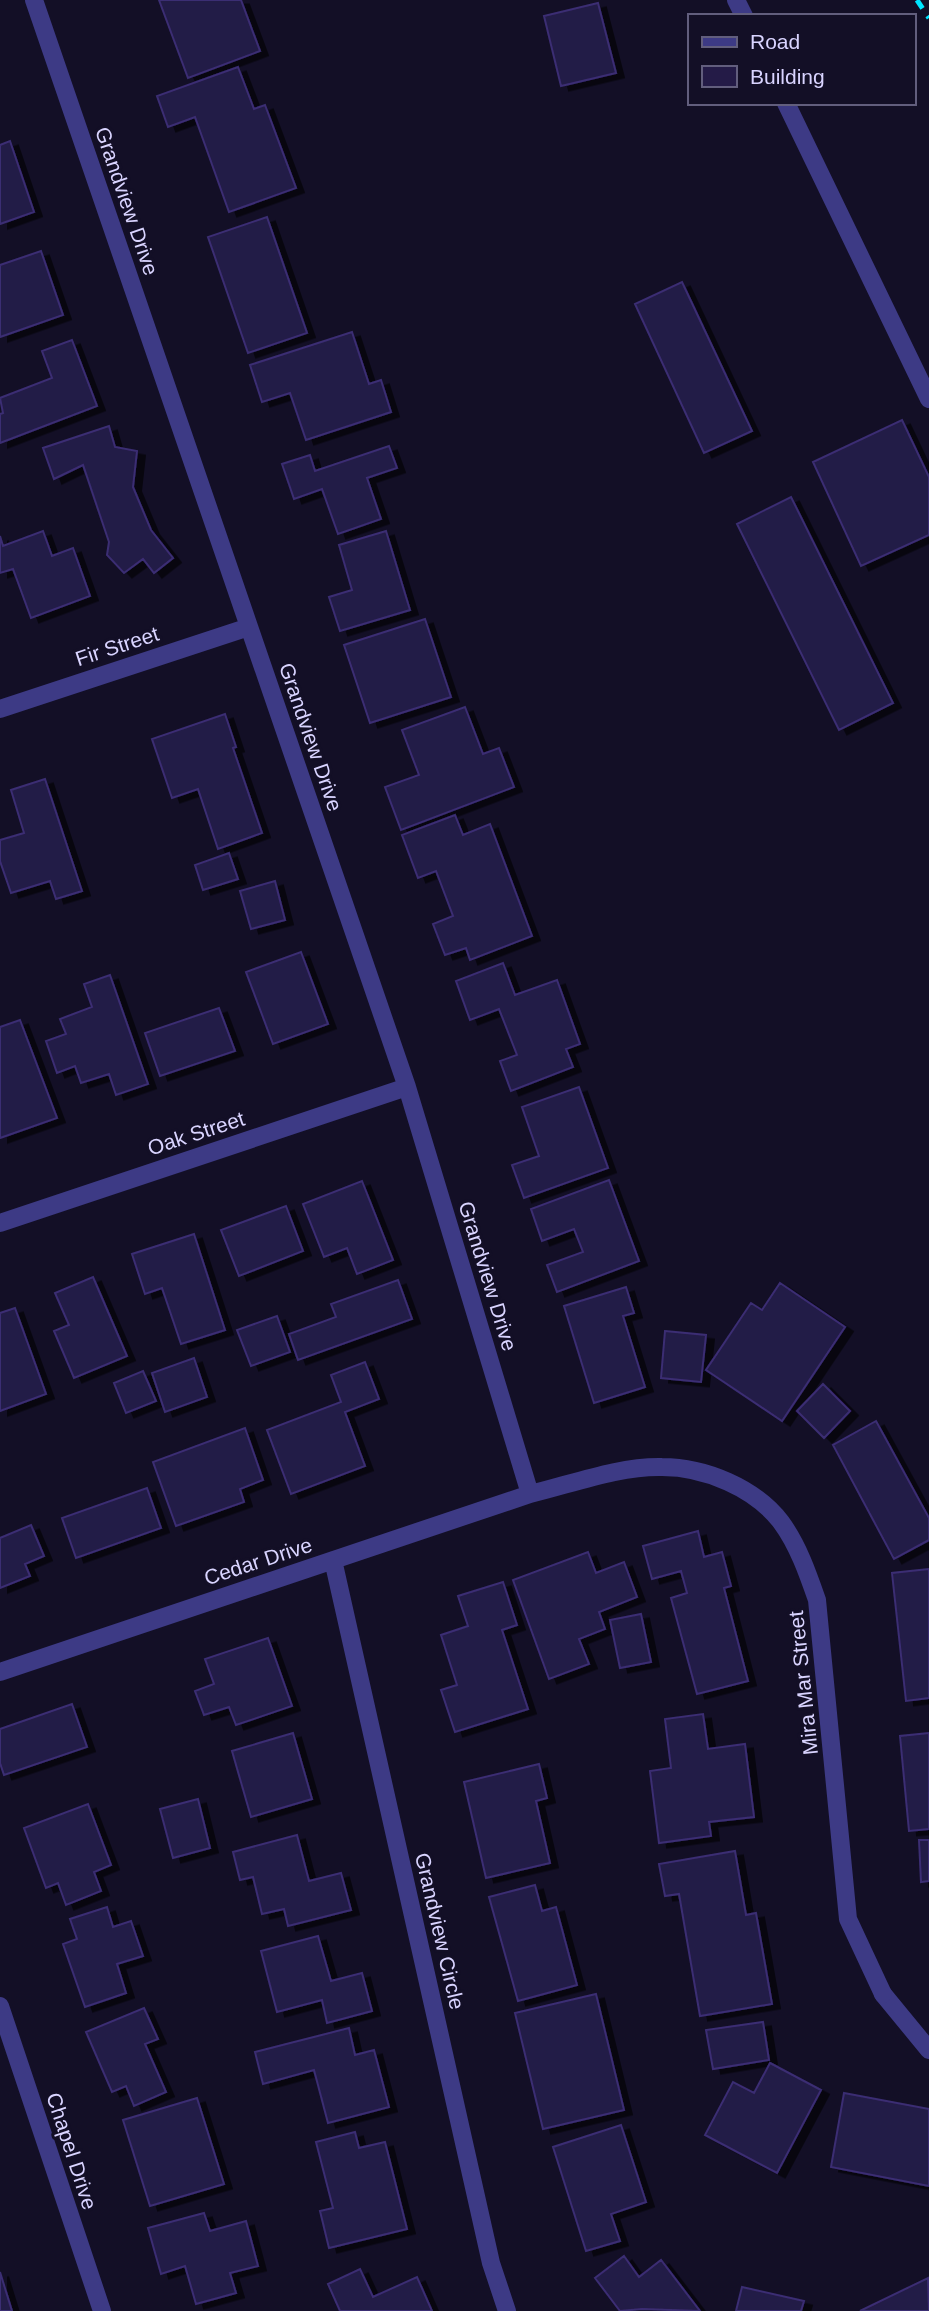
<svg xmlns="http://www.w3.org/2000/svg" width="929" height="2311" font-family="Helvetica,sans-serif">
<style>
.building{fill:#241b47;stroke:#3b2d73;stroke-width:2;filter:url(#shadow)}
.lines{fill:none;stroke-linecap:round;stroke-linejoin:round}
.service{stroke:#3d3a85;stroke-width:18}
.minor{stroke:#3d3a85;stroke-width:18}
.rail{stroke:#00e5ff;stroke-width:5;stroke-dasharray:10 9;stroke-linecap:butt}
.labels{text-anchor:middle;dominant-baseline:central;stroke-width:6;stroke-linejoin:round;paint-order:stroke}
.street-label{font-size:21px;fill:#d9d4ff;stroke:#130f26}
</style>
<defs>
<filter id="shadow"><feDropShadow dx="8" dy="4.5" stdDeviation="0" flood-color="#0009"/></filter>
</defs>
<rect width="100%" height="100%" fill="#130f26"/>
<!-- building -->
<path class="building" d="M159,0H241L260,51L188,78Z
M598,3L616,73L561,86L544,16Z
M238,67L254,109L265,105L296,188L229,212L195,117L168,127L157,96Z
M10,141L34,212L0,224V145Z
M267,217L307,333L248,353L208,237Z
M41,251L63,315L0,337V265Z
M682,282L752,431L704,453L635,304Z
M352,332L369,384L381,380L391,412L306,440L290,393L262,402L250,365Z
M72,340L97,406L0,443V414L3,413L0,398L52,378L42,351Z
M902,420L929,477V535L861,566L813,462Z
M109,426L115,447L137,451L133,487L151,530L173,558L154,573L143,559L124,573L107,555L109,542L83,465L54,479L43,448Z
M389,446L397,468L367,478L381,519L338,534L322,489L294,499L282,464L310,455L315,471Z
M791,497L893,703L839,730L737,524Z
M43,531L52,556L73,548L90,596L31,618L13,569L0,573V536L3,546Z
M386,531L410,610L340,631L329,597L352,590L339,545Z
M425,619L451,697L370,723L344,645Z
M465,707L483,754L499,748L514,787L401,830L385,787L419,775L402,730Z
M225,714L236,747L233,748L262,833L218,849L198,789L172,798L152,739Z
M45,779L82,891L56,899L50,881L11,893L0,861V840L24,833L11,790Z
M455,815L463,835L490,824L532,936L470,960L466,948L445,955L433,924L453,916L436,871L418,878L402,835Z
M229,853L238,879L203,890L195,865Z
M275,881L285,920L251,929L240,891Z
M301,952L328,1024L273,1044L246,972Z
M503,963L515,995L557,980L580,1044L566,1049L573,1067L511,1091L500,1061L517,1055L499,1009L470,1020L456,981Z
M110,975L148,1084L116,1095L109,1074L81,1083L75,1066L57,1073L46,1041L66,1034L60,1019L92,1007L84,984Z
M219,1008L235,1051L160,1076L145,1033Z
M20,1020L57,1118L0,1138V1027Z
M579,1087L608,1168L524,1198L512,1165L539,1156L522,1107Z
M609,1180L639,1261L557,1292L547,1265L583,1252L574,1229L542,1241L531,1209Z
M362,1181L393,1260L357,1274L347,1248L324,1257L303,1204Z
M286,1206L303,1251L239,1276L221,1230Z
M194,1234L225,1330L181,1344L162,1288L145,1294L132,1254Z
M93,1277L127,1356L74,1378L54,1331L69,1325L55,1293Z
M398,1280L412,1319L298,1360L289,1334L336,1317L331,1304Z
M780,1283L845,1327L782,1421L706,1370L751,1303L762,1310Z
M626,1287L634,1313L623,1316L645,1387L594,1403L564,1306Z
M15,1308L46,1394L0,1411V1313Z
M277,1316L290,1352L251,1366L237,1330Z
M665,1331L706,1335L701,1382L661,1378Z
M194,1358L207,1397L165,1412L152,1373Z
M365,1362L379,1399L345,1412L365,1466L291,1494L267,1430L341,1402L331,1375Z
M143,1371L156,1401L126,1413L114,1383Z
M823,1384L850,1411L824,1438L797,1411Z
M876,1421L929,1518V1540L894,1559L833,1445Z
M245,1428L263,1480L240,1489L244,1502L176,1526L153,1462Z
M147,1488L161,1528L76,1558L62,1518Z
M31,1525L44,1556L25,1564L30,1576L0,1588V1538Z
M698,1531L704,1557L722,1552L731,1586L724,1588L748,1681L697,1694L671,1598L687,1593L681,1571L652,1579L643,1546Z
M588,1552L596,1573L624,1562L637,1597L599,1612L605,1629L579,1639L589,1664L549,1679L513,1580Z
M929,1569V1698L906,1701L892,1573Z
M503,1582L517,1625L502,1630L528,1709L455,1732L441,1690L457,1685L441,1635L468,1626L458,1596Z
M641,1614L651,1662L620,1668L610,1620Z
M268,1638L292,1706L236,1725L229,1707L204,1715L195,1691L214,1684L205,1659Z
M72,1704L87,1747L4,1775L0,1763V1729Z
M703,1714L708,1749L745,1744L754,1817L709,1822L711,1836L659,1843L650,1771L671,1768L665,1719Z
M293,1733L312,1799L251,1817L232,1751Z
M929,1733V1829L909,1831L900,1736Z
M539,1764L547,1798L536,1801L550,1863L486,1878L464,1782Z
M198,1799L210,1848L173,1858L160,1809Z
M88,1804L111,1865L94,1872L101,1891L66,1905L58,1883L46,1888L24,1828Z
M297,1835L309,1881L341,1873L351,1910L288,1926L284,1909L262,1914L253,1877L240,1880L233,1852Z
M919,1840H929V1881L921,1882Z
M735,1851L746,1915L756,1913L772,2004L700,2016L679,1894L665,1896L659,1864Z
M535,1885L542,1911L556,1907L577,1985L518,2001L489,1897Z
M107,1907L113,1927L131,1921L143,1956L117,1964L126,1993L85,2007L63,1944L77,1939L70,1919Z
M318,1936L331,1981L362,1973L372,2011L327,2023L322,2000L277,2012L261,1951Z
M596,1994L624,2110L543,2129L515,2013Z
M144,2008L158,2039L145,2044L166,2092L134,2106L126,2086L112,2092L86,2032Z
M763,2022L769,2060L713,2069L706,2030Z
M349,2028L355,2055L374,2050L389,2107L328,2123L314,2070L263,2084L255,2052Z
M770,2063L821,2090L777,2173L705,2135L733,2082L754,2093Z
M844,2093L929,2109V2186L831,2167Z
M197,2098L224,2184L150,2206L123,2120Z
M621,2125L646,2202L611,2214L620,2241L586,2251L553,2147Z
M355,2132L359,2148L385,2142L407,2229L329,2248L320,2211L333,2208L316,2142Z
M204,2213L210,2231L246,2221L258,2266L230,2273L236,2293L196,2304L185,2266L161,2274L148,2228Z
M624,2256L639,2277L661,2260L700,2311L642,2309L620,2311L595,2278Z
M360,2269L373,2297L417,2277L432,2311H340L328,2284Z
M0,2272L12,2311H0Z
M928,2278L929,2311H860Z
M742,2287L804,2301L801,2311H736Z"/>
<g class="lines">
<!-- service -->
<path class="service" d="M736,0L744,16
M786,103L929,399
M883,1994L929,2050"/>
<!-- minor -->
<path class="minor" d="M34,0L407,1087L530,1494
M0,709L249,627
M0,1223L407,1087
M333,1560L491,2263L507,2311
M0,1672L530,1494C572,1484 619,1466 662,1467C705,1467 755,1488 781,1522C798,1545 808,1574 817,1600L848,1919L883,1994
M0,2006L102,2311"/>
<!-- rail -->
<path class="rail" d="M917,0L929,18"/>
</g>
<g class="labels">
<!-- street labels -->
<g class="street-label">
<text transform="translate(127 201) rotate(71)">Grandview Drive</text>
<text transform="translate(117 646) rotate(-18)">Fir Street</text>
<text transform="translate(311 737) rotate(71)">Grandview Drive</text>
<text transform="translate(196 1133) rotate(-18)">Oak Street</text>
<text transform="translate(488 1276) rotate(73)">Grandview Drive</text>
<text transform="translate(258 1561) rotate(-18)">Cedar Drive</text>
<text transform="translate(803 1683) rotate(-96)">Mira Mar Street</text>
<text transform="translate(440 1931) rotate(77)">Grandview Circle</text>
<text transform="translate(72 2151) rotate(72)">Chapel Drive</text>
</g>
</g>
<!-- legend -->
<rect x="688" y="14" width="228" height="91" fill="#130f26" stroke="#625e7d" stroke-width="2"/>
<rect x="702" y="37" width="35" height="10" fill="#3d3a85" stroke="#625e7d" stroke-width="2"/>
<text x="750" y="49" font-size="21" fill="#d9d4ff">Road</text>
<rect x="702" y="66" width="35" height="21" fill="#241b47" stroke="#625e7d" stroke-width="2"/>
<text x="750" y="84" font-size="21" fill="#d9d4ff">Building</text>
</svg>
